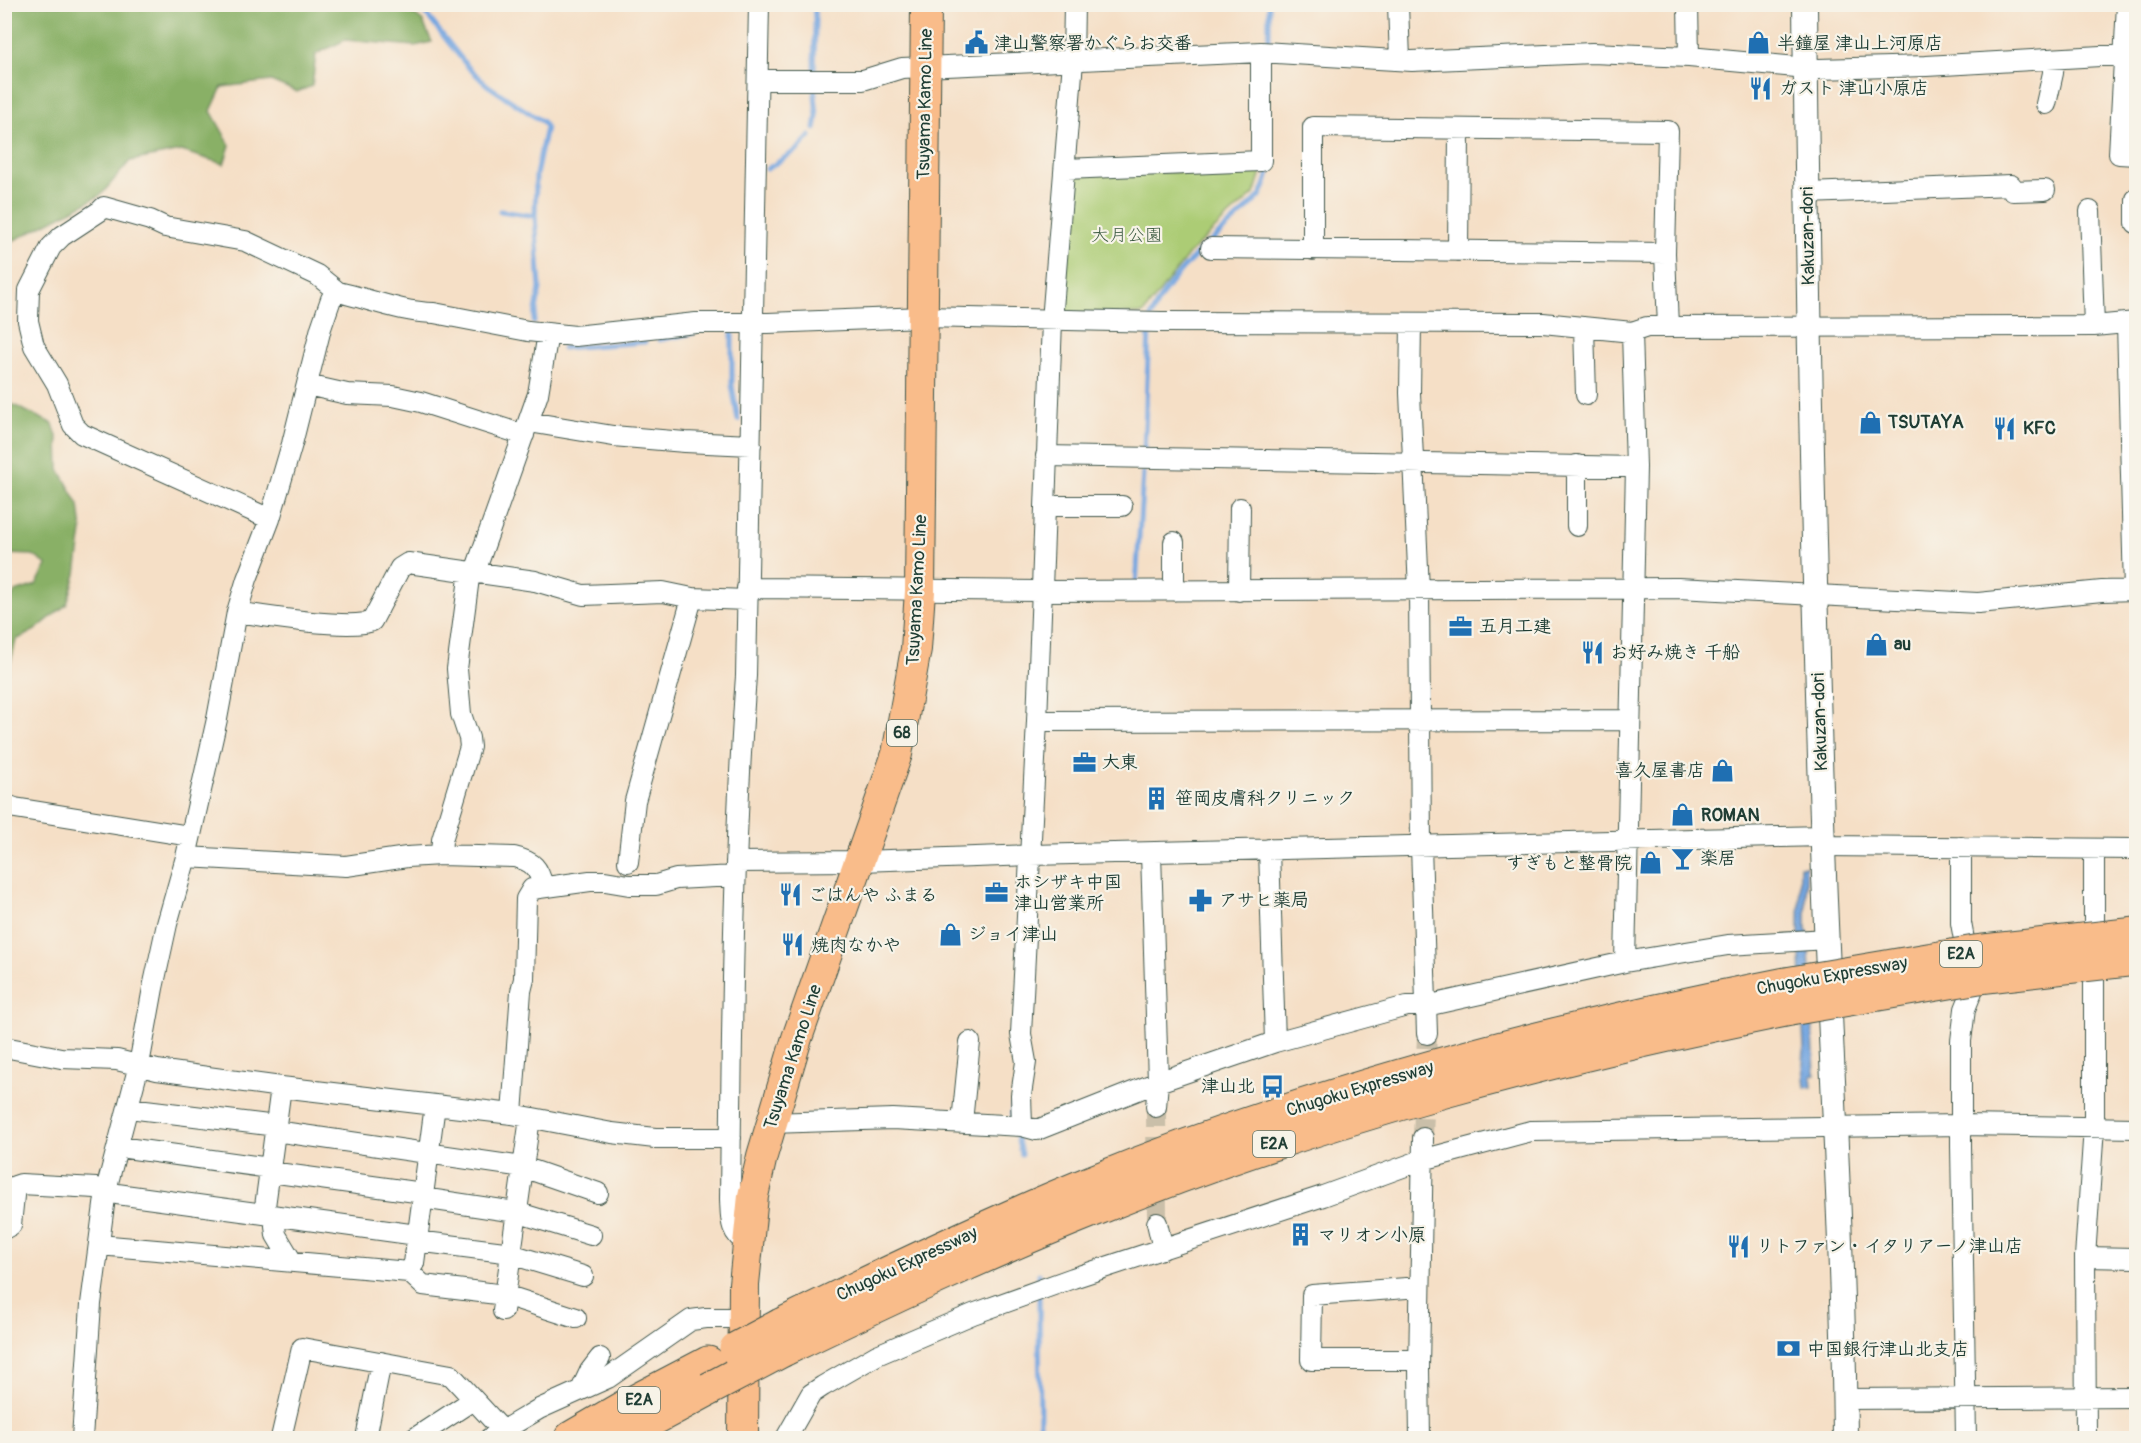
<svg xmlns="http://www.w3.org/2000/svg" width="2141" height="1443" font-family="Pangolin,'Klee One',sans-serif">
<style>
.green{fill:#accc74;stroke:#668454;stroke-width:1.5}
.forest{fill:#89b066;stroke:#54764d;stroke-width:1.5}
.water{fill:#75a6e0;stroke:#4a728a;stroke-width:1.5}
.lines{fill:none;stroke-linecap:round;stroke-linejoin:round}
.stream{stroke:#75a6e0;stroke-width:5}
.minor-tunnel{stroke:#cabfa9;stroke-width:20;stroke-dasharray:20 10;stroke-linecap:butt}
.minor-casing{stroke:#3f554a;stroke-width:22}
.tertiary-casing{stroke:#3f554a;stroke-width:26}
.primary-casing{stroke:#3f554a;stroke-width:32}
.motorway-casing{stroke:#3f554a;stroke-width:35}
.minor{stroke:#fff;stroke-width:20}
.tertiary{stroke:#fff;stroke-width:24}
.primary{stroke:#f9bc8a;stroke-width:30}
.motorway{stroke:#f9bc8a;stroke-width:33}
.motorway-bridge-casing{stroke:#3f554a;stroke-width:35;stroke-linecap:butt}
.motorway-bridge{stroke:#f9bc8a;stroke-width:33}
.labels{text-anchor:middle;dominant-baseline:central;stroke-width:4.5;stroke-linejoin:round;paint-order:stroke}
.shield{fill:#f7f3e8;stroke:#60746a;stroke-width:1.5}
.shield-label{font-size:16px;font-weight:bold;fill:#1f3d34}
.poi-label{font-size:18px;font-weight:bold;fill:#1f3d34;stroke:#f7f3e8;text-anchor:start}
.street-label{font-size:18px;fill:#1f3d34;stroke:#f7f3e8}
.park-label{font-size:18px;fill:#3b5a41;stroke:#f7f3e8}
</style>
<rect width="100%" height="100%" fill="#f7f3e8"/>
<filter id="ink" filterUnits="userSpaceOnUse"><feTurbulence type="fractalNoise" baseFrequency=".0167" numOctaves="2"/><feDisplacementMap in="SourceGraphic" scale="12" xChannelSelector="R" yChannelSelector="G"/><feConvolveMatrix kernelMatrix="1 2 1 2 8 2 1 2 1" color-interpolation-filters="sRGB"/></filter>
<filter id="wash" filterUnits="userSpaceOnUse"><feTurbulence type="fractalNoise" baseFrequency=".008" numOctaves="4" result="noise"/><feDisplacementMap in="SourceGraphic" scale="24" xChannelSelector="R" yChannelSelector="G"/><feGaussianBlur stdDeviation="1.35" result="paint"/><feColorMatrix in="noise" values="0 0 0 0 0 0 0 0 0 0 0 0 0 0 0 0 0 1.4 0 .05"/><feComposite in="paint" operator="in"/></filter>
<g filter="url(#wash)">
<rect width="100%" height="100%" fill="#f5dfc6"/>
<!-- green -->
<path class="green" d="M1262,169L1254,194L1223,221L1189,254L1143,314L1069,313L1060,308L1070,181L1078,175Z"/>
<!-- forest -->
<path class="forest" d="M403,4L423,22L432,42L415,46L345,40L316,54L312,86L297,92L271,81L222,87L211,111L230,145L224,164L181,151L130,161L101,195L5,245V5Z
M5,401L53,424L58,440L59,469L79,505L82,531L76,574L67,604L35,630L16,640L5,686V610L15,592L36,585L47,565L33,555L5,554Z"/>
<!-- water -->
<path class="water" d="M1800,866H1806V931H1808L1815,1075L1811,1076L1812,1087L1805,1088L1803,1065L1804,1050L1799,931Z"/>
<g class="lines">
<!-- stream -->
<path class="stream" d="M418,4L468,67L487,85L543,122L546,127L536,175L535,216L540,288L534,322
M1269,41V4
M814,73L815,19L814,4
M814,85L817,116L815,129
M767,169L798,149L810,136
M500,211L535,216
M1151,316C1174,264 1222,236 1260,196C1267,184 1270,174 1270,161
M732,329V385L738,420
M659,340L693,333
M563,348L645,342
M1144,452L1149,330
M1136,585L1143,473
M1013,1105L1012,1114L1021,1154
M1039,1274V1287
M1039,1296L1040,1438"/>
</g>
</g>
<g filter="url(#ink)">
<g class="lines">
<!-- minor-tunnel -->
<path class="minor-tunnel" d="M1156,1107L1157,1223
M1423,1138L1427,1034"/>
<defs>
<path id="minor" d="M1398,4L1400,60
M1688,4L1689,57
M2127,4L2119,154L2136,155
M758,80H863L902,68L1261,52L1412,61L1592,53L1689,57L1818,69L1926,66L2136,54
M2046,104L2053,73L2054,60
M1065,169L1261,161V52
M1808,193L2011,185L2013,191L2045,190
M2136,199V223
M2090,211L2094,326
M1211,248L1665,253
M1313,250V127L1668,131L1665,253L1668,327
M1458,251L1459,130
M1411,323L1410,393L1419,590L1421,846L1427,1034
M2127,323L2134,590
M1584,327L1586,395
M307,385L347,394L393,396L421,402L524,435
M529,422L613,436L685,442L751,445
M1046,456L1636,467
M1577,465V526
M1045,506H1122
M270,519L82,434L73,425L57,384L34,346L28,321L29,290L51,247L62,236L100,211L104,207L150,220L165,227L245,241L317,275L338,292
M747,588L1041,591L1678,588L1978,603L2102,591L2136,590
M1174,591V542
M1239,591L1240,508
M237,612C262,616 353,630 372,621L400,568L408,563L535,581L583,595L663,592L692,598L747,600
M1037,721L1629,720
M4,804L15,808L190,836
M1823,846L2136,849
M1961,847V923L1973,989L1965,1009L1961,1041V1146L1966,1438
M1269,849L1275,1042
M1151,853L1158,1082L1156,1107
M186,857L346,866L407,857L441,855
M628,862L635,801L692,598
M736,862L861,861L1031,855L1823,836
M543,887C539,868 533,861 514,857L441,855L442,840L470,747L469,738L461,714L457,669L469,578L477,566L538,394L548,333
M1625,962L1636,467L1632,332
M4,1047L61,1058L117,1060L157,1070L281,1087L512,1114L612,1133L655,1138H731
M281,1087L264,1214L417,1235
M129,1108L276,1126
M512,1114L521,991L524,979L526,899L532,889L590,881H605L629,885H656L676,879L735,876
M962,1122L970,1042
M771,1123L893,1119L1022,1126L1037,1130L1158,1082L1275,1042L1407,1006H1426L1625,962L1728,945L1827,939
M1022,1126L1021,1095L1026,1062L1021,1034L1037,721L1052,321L1073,61L1074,4
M275,1131L523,1167L598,1193
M119,1147L270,1168
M270,1172L423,1193
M422,1198L516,1212L591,1235
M274,1216L276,1235L291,1260
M1157,1223L1163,1249
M4,1229L11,1225L15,1186L21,1184L96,1188L117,1194L264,1214
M417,1241L504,1252L583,1276
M748,1243C729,1234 731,1217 730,1199C732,1024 733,850 746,676L759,4
M99,1245L409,1272L414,1263L435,1105
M2085,1257L2136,1258
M409,1272L423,1285L505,1295L576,1318
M503,1311L530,1118
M1419,1360H1311L1312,1295L1420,1287
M582,1388L590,1371L600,1358
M1845,1399L2136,1397
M82,1438L91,1304L106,1190L139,1065L153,988L167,924L186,857L217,719L237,612L247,579L270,519L292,444L321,328L331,299L338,292C370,299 400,312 434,313L528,331L575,336L696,323H768L923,317L1161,322L1543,323L1632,332L1647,327L2094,326L2136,322
M281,1438L302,1348L451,1375L502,1430
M366,1438L381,1362
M415,1438L473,1400
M490,1438L539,1409L608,1378L691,1320L706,1318H744
M786,1438L811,1394L823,1386L877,1355L973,1314L1073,1278L1323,1196L1422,1160L1531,1131L1962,1125L2136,1128
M1420,1438L1419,1369L1423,1138
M2086,1438L2085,1257L2094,1127V849"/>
<path id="tertiary" d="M1805,4C1808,286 1813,567 1823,848C1830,1045 1843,1241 1845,1438"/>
<path id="primary" d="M743,1438L744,1284L753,1196L762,1156L797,1038L897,754L916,649L920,591L926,4"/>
<path id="motorway" d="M781,1325C882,1275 983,1227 1087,1184C1312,1092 1548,1030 1786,984
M783,1350C885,1301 986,1253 1091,1211C1316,1119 1552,1057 1790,1009
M571,1438L626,1406L708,1363
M618,1438L709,1389"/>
</defs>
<!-- minor casing -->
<use href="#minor" class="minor-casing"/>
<!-- tertiary casing -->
<use href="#tertiary" class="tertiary-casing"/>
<!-- primary casing -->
<use href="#primary" class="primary-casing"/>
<!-- motorway casing -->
<use href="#motorway" class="motorway-casing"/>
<!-- minor -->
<use href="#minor" class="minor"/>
<!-- tertiary -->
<use href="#tertiary" class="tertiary"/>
<!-- primary -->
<use href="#primary" class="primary"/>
<!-- motorway -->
<use href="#motorway" class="motorway"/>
<defs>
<path id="motorway-bridge" d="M1786,984L1975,952L2136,934
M1790,1009L1979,977L2136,959
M736,1349L781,1325
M709,1389L783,1350"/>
</defs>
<!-- motorway-bridge casing -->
<use href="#motorway-bridge" class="motorway-bridge-casing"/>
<!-- motorway-bridge -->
<use href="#motorway-bridge" class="motorway-bridge"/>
</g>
</g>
<!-- icons -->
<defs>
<symbol id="civic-bare" viewBox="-9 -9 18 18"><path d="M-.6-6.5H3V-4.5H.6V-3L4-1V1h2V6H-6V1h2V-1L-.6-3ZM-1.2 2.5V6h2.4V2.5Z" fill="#1f6fb2" stroke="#f7f3e8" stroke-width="2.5" paint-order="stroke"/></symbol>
<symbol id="shop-bare" viewBox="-9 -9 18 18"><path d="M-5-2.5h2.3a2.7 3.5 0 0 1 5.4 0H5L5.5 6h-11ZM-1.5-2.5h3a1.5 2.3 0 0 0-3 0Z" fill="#1f6fb2" stroke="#f7f3e8" stroke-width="2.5" paint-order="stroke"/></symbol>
<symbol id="restaurant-bare" viewBox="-9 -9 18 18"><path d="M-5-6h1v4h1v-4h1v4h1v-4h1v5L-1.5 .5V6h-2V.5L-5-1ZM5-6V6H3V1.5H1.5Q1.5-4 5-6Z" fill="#1f6fb2" stroke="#f7f3e8" stroke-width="2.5" paint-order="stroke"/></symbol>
<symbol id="office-bare" viewBox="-9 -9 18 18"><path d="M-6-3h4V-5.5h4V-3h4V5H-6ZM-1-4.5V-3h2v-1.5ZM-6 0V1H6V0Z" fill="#1f6fb2" stroke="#f7f3e8" stroke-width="2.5" paint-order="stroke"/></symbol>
<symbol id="building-bare" viewBox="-9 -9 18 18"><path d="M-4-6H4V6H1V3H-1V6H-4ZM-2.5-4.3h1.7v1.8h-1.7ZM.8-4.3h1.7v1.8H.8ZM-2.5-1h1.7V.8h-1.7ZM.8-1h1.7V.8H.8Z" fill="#1f6fb2" stroke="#f7f3e8" stroke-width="2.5" paint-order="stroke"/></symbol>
<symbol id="bar-bare" viewBox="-9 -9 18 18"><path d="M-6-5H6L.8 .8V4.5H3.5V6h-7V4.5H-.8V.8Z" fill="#1f6fb2" stroke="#f7f3e8" stroke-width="2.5" paint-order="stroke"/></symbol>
<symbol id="pharmacy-bare" viewBox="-9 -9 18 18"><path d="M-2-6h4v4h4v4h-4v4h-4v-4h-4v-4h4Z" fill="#1f6fb2" stroke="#f7f3e8" stroke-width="2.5" paint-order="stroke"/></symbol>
<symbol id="bus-bare" viewBox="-9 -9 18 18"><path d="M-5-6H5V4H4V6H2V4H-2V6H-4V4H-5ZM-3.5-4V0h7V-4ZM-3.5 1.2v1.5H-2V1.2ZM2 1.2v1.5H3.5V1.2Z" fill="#1f6fb2" stroke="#f7f3e8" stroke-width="2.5" paint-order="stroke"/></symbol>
<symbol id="bank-bare" viewBox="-9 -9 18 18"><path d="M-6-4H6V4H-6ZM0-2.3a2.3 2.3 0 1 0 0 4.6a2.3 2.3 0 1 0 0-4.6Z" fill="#1f6fb2" stroke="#f7f3e8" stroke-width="2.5" paint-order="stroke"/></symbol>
</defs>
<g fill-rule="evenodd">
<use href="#civic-bare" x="960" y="26" width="33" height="33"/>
<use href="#shop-bare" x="1742" y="26" width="33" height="33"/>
<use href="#restaurant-bare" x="1744" y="72" width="33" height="33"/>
<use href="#shop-bare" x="1854" y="406" width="33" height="33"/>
<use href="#restaurant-bare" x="1988" y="412" width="33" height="33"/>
<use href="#office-bare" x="1444" y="610" width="33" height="33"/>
<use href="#shop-bare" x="1860" y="628" width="33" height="33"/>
<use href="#restaurant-bare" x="1576" y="636" width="33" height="33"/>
<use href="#office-bare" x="1068" y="746" width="33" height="33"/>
<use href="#shop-bare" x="1706" y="754" width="33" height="33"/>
<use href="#building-bare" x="1140" y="782" width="33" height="33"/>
<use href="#shop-bare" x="1666" y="798" width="33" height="33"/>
<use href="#bar-bare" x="1666" y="842" width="33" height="33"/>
<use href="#shop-bare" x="1634" y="846" width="33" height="33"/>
<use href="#office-bare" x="980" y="876" width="33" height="33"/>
<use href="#restaurant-bare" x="774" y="878" width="33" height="33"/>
<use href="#pharmacy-bare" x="1184" y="884" width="33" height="33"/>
<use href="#shop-bare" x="934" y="918" width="33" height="33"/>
<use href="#restaurant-bare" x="776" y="928" width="33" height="33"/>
<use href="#bus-bare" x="1256" y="1070" width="33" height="33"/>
<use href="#building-bare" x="1284" y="1218" width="33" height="33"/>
<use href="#restaurant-bare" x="1722" y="1230" width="33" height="33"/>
<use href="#bank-bare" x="1772" y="1332" width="33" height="33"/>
</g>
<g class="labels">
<!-- shield labels -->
<g class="shield">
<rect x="887" y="720" width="30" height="26" rx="4.5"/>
<rect x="1940" y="941" width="42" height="26" rx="4.5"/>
<rect x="1253" y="1131" width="42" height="26" rx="4.5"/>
<rect x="618" y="1387" width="42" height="26" rx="4.5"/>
</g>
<g class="shield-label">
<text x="902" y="733">68</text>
<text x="1961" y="954">E2A</text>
<text x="1274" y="1144">E2A</text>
<text x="639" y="1400">E2A</text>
</g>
<!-- poi labels -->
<g class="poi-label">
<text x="994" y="43">津山警察署かぐらお交番</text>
<text x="1777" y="43">半鐘屋 津山上河原店</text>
<text x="1779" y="88">ガスト 津山小原店</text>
<text x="1888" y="422">TSUTAYA</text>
<text x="2023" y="428">KFC</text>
<text x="1479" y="626">五月工建</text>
<text x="1894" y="644">au</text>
<text x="1610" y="652">お好み焼き 千船</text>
<text x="1102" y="762">大東</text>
<text x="1705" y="770" text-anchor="end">喜久屋書店</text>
<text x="1175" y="798">笹岡皮膚科クリニック</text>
<text x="1701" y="815">ROMAN</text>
<text x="1700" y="858">楽居</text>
<text x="1632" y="863" text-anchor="end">すぎもと整骨院</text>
<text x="1014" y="882">ホシザキ中国<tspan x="1014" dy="21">津山営業所</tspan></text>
<text x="808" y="895">ごはんや ふまる</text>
<text x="1219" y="900">アサヒ薬局</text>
<text x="968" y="934">ジョイ津山</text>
<text x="811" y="945">焼肉なかや</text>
<text x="1255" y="1086" text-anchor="end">津山北</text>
<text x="1318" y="1235">マリオン小原</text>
<text x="1756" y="1246">リトファン・イタリアーノ津山店</text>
<text x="1807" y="1349">中国銀行津山北支店</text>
</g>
<!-- street labels -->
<g class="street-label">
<text transform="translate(925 104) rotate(-89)">Tsuyama Kamo Line</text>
<text transform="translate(1808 236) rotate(-91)">Kakuzan-dori</text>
<text transform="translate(917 590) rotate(-87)">Tsuyama Kamo Line</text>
<text transform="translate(1820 722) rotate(-92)">Kakuzan-dori</text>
<text transform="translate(1832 976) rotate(-10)">Chugoku Expressway</text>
<text transform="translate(793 1057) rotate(-72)">Tsuyama Kamo Line</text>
<text transform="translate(1360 1089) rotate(-17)">Chugoku Expressway</text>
<text transform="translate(907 1264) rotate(-25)">Chugoku Expressway</text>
</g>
<!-- park labels -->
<g class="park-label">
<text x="1127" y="235">大月公園</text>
</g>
</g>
<!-- margin -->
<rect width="2141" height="1443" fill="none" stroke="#f7f3e8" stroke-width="24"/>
</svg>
